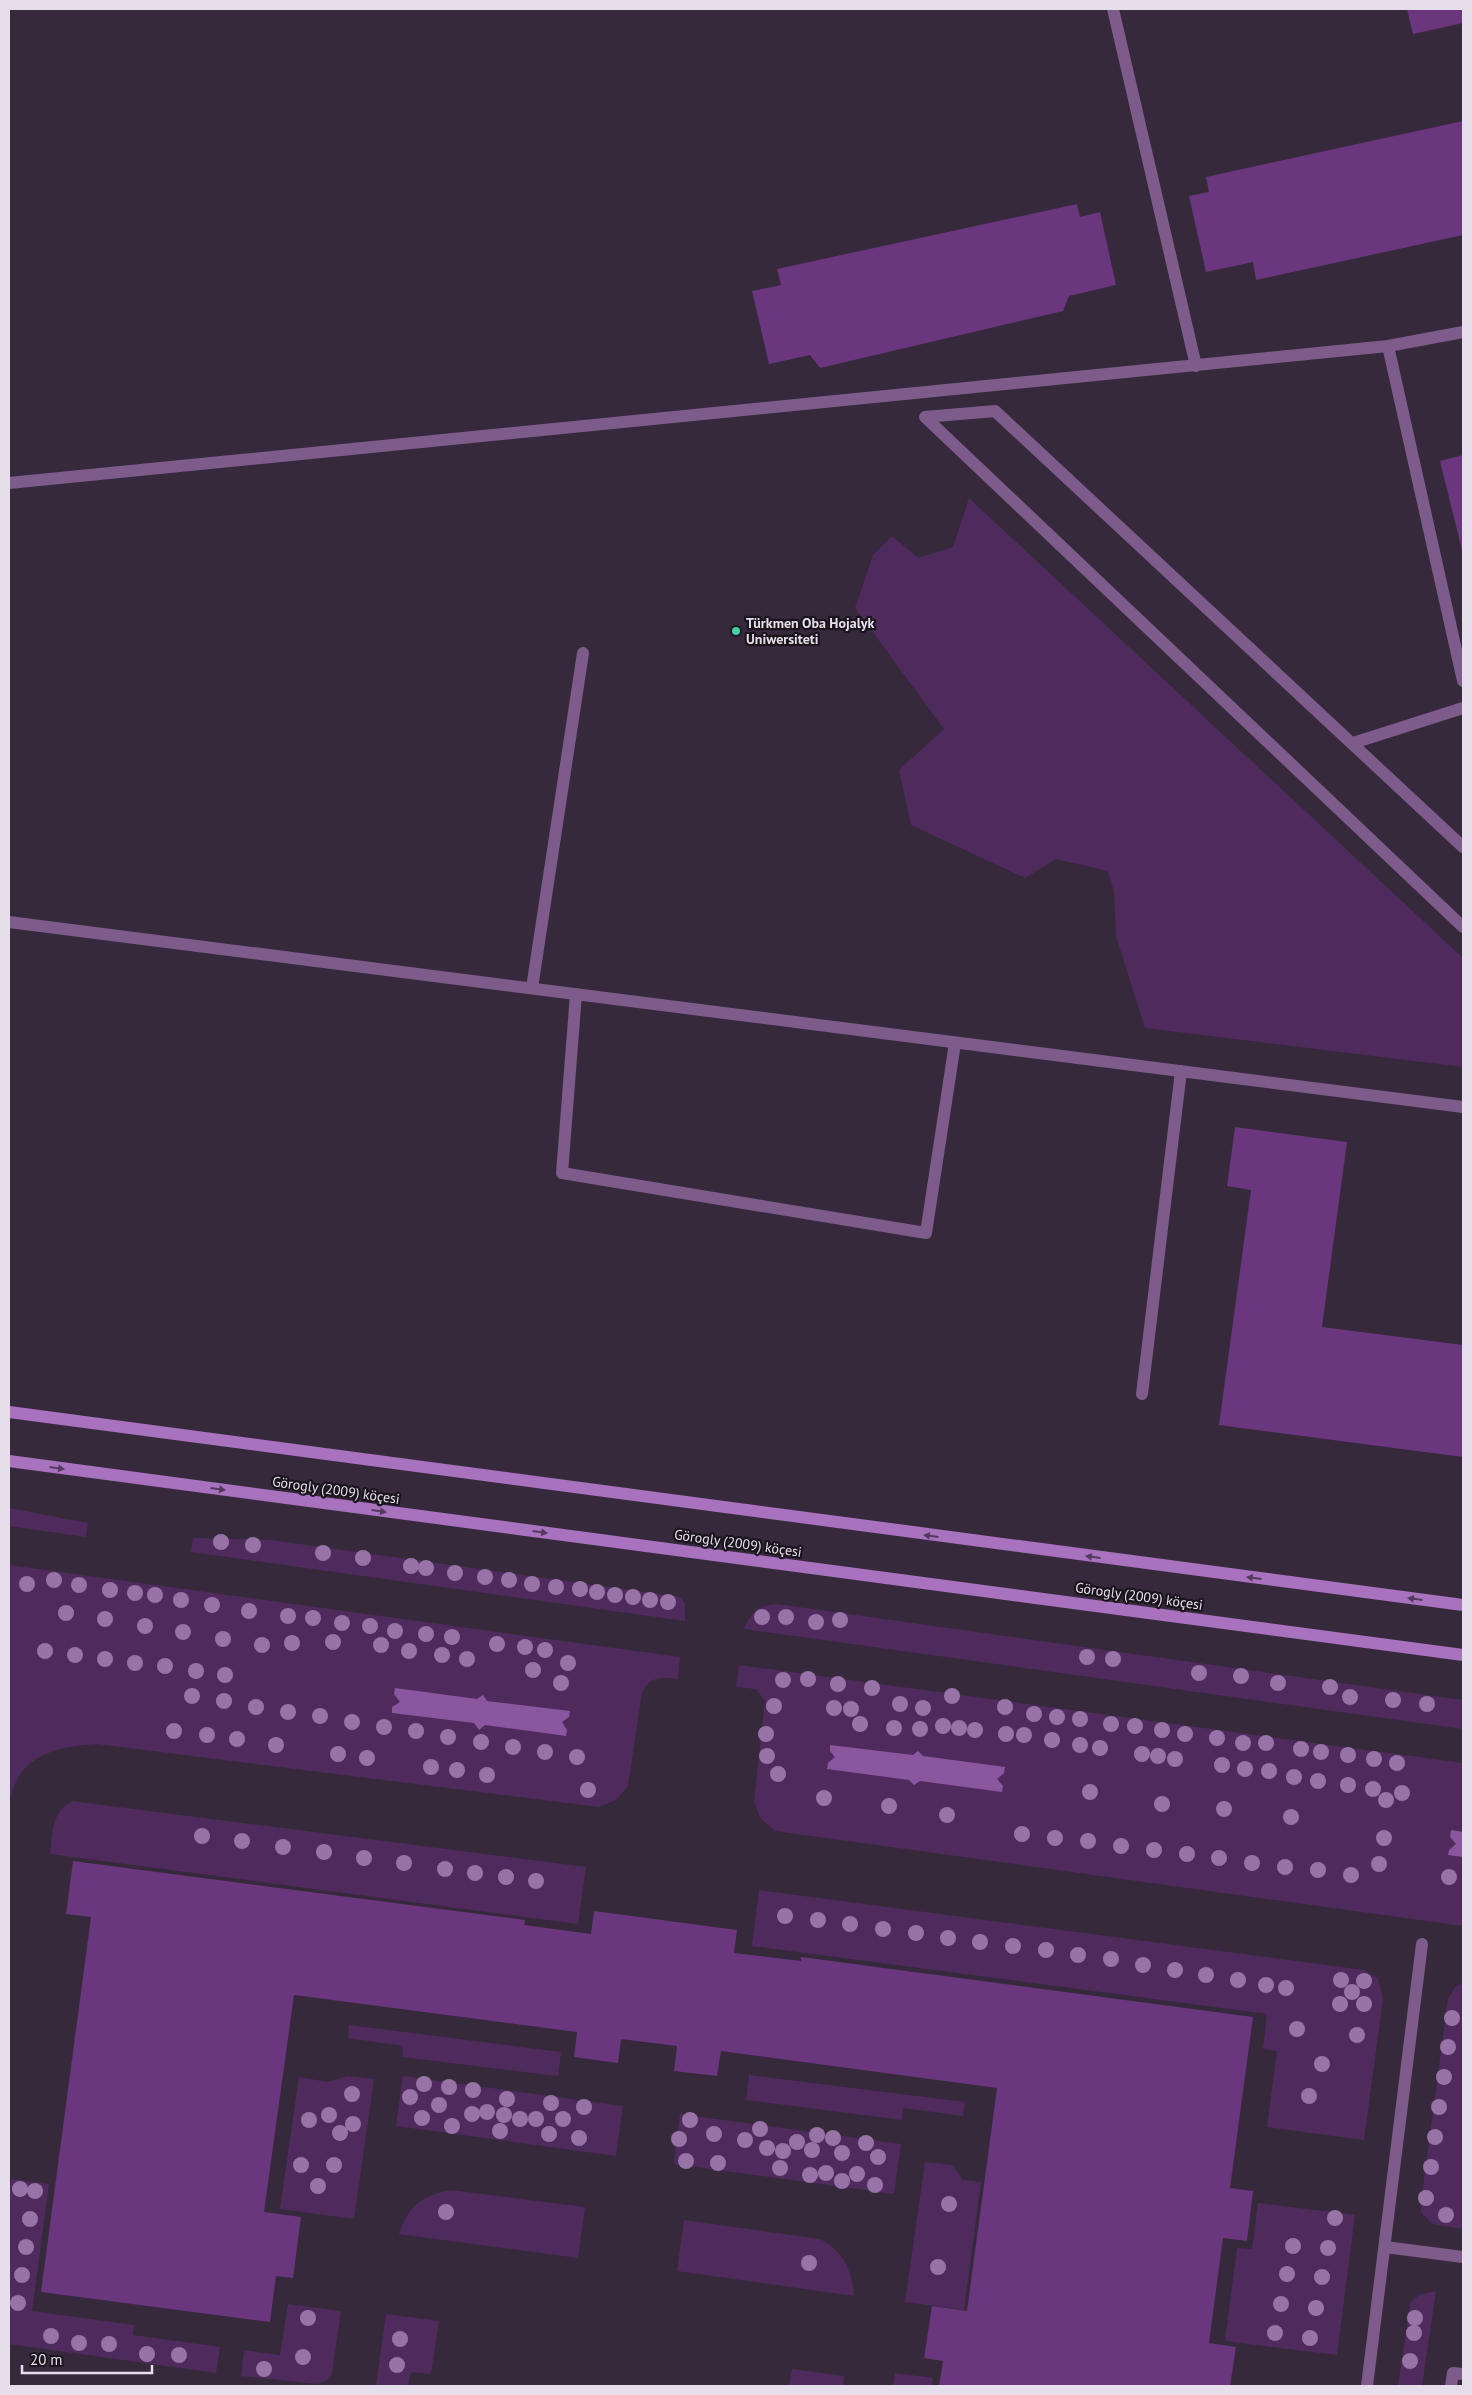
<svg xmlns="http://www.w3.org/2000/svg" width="1472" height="2395" font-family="'PT Sans',sans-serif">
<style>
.green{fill:#4e2b5c}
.water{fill:#8b56a0}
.building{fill:#6a367d}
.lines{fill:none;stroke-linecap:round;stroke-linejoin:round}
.lane{stroke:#7d5b8b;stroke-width:12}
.street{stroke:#7d5b8b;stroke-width:12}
.secondary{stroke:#a972bf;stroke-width:12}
.tree{fill:#9873a7}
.oneway{fill:#533a5e}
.poi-dot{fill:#3fd4a2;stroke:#1a141d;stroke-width:2}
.labels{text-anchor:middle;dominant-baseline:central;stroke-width:4.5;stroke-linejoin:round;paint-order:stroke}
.poi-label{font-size:14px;font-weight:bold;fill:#e7deeb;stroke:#1a141d;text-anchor:start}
.street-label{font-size:14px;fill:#e7deeb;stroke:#1a141d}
</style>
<rect width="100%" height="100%" fill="#36293c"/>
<!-- green -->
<path class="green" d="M969,498L1463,958V1067L1145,1028L1116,936L1114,891L1108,871L1056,859L1025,878L911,825L899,770L944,729L855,608L873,555L892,536L918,558L953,547Z
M9,1508L88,1523L86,1537L9,1526Z
M193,1538L271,1540L680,1597L685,1604V1621L191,1552Z
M9,1565L680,1657L678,1679C662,1677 650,1676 642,1692L628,1786L616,1800L599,1807L97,1744C55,1747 18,1755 9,1803Z
M777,1604L1463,1700V1729L744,1629C751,1612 759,1605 777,1604Z
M739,1665L1463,1763V1926L775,1831L761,1819L754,1802L765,1701L756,1689L736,1687Z
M72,1801L586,1867L578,1924L50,1854C53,1833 51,1812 72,1801Z
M759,1890L1364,1970L1378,1979L1383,1999L1364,2140L1267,2127L1277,2051L1263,2049L1267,2014L752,1946Z
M1463,1983V2229L1432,2224L1421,2212V2202L1448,1999L1455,1987Z
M349,2025L561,2052L558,2076L402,2057L403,2046L348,2038Z
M749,2075L965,2102L963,2116L903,2108L902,2120L746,2100Z
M347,2076L374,2079L354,2219L280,2209L299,2077L328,2082Z
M403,2076L623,2106L616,2156L396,2126Z
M680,2114L901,2144L894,2194L674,2164Z
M925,2162L953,2165L963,2180L981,2182L964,2310L905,2302Z
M11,2179L49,2184L32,2311L134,2325L133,2335L220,2347L216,2373L9,2344V2198Z
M450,2190L585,2207L578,2258L399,2234C407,2207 423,2195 450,2190Z
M1258,2203L1355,2215L1337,2355L1225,2341L1237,2248L1252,2249Z
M684,2220L820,2239C843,2251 852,2270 854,2296L677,2271Z
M1436,2291L1422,2386H1398L1410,2303L1419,2295Z
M288,2304L341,2311L332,2373L327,2380L318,2384L241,2376L244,2350L280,2355Z
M386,2314L439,2321L431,2374L411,2372L408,2386H376Z
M792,2369L844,2376L843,2386H789Z
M895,2373L933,2378L932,2386H893Z"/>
<!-- water -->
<path class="water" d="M395,1688L477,1699L483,1695L487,1701L570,1711L569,1717L562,1722L567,1730L566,1736L485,1725L479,1730L474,1723L392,1713V1707L400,1702L394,1694Z
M830,1745L913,1755L918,1751L923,1756L1005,1767L1004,1773L997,1779L1003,1786L1002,1792L920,1781L914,1785L909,1780L827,1769L828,1763L835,1757L830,1751Z
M1451,1830L1463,1832V1857L1448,1855L1449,1850L1456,1844L1450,1837Z"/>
<!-- building -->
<path class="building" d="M1407,9H1463V23L1413,34Z
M1463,121V235L1256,280L1253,262L1206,272L1189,196L1209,192L1206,177Z
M1077,204L1080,217L1100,212L1116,285L1069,296L1063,311L820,368L810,355L769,364L752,291L781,285L777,269Z
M1463,455V554L1440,461Z
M1235,1127L1347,1142L1322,1327L1463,1345V1457L1219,1425L1251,1190L1227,1186Z
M73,1861L525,1920L524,1925L591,1934L594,1911L737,1930L734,1953L801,1961V1957L1253,2017L1230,2188L1253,2191L1247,2241L1223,2238L1209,2343L1236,2347L1230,2386H939L943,2361L924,2358L932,2306L967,2311L997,2088L721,2051L717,2076L674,2071L677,2046L621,2039L618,2063L574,2057L577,2032L294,1995L264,2212L301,2217L293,2278L276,2276L270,2322L41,2292L91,1917L66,1914Z"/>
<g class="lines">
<!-- lane -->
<path class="lane" d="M1113,9L1196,366
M1388,346L1463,681
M9,483L1388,346L1463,332
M1353,743L1463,708
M9,922L1463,1107
M532,988L583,653
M576,994L562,1173L926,1233L955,1043
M1142,1394L1181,1071
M1385,2247L1463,2257
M1367,2386L1422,1944
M1451,2386L1453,2373L1463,2374"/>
<!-- street -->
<path class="street" d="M1463,847L995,411L925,417L1463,927"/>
<!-- secondary -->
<path class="secondary" d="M9,1412L1463,1605
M9,1461L1463,1655"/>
</g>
<!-- trees -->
<g class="tree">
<circle cx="221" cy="1542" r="8"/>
<circle cx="253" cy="1545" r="8"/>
<circle cx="323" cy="1553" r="8"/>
<circle cx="363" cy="1558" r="8"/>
<circle cx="411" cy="1566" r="8"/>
<circle cx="426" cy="1568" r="8"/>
<circle cx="455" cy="1573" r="8"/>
<circle cx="485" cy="1577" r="8"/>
<circle cx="54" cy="1580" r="8"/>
<circle cx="509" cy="1580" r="8"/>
<circle cx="27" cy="1584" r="8"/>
<circle cx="532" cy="1584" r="8"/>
<circle cx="79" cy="1585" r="8"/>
<circle cx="556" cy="1587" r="8"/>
<circle cx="580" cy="1589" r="8"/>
<circle cx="110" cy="1590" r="8"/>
<circle cx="597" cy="1592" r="8"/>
<circle cx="135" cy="1593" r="8"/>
<circle cx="155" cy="1595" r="8"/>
<circle cx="615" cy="1595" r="8"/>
<circle cx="633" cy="1597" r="8"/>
<circle cx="181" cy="1600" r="8"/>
<circle cx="650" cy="1600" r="8"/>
<circle cx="668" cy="1602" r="8"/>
<circle cx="212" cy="1605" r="8"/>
<circle cx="249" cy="1611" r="8"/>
<circle cx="66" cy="1613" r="8"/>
<circle cx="288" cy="1616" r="8"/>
<circle cx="762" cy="1617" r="8"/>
<circle cx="786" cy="1617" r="8"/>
<circle cx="313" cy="1618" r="8"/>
<circle cx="105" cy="1619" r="8"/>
<circle cx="840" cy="1620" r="8"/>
<circle cx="816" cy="1622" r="8"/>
<circle cx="342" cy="1623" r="8"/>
<circle cx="145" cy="1626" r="8"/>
<circle cx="370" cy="1626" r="8"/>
<circle cx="395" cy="1631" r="8"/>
<circle cx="183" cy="1632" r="8"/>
<circle cx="426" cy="1634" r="8"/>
<circle cx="452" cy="1637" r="8"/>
<circle cx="223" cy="1639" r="8"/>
<circle cx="333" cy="1642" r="8"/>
<circle cx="292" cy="1643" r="8"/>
<circle cx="497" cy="1644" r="8"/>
<circle cx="262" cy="1645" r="8"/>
<circle cx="381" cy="1645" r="8"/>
<circle cx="525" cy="1647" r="8"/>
<circle cx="545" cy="1650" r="8"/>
<circle cx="45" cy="1651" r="8"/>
<circle cx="409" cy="1651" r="8"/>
<circle cx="75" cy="1655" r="8"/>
<circle cx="442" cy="1655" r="8"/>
<circle cx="1087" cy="1657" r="8"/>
<circle cx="105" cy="1659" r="8"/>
<circle cx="467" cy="1659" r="8"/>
<circle cx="1113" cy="1659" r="8"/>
<circle cx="135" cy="1663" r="8"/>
<circle cx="568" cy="1663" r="8"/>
<circle cx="165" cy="1666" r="8"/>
<circle cx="533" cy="1670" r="8"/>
<circle cx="196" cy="1671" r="8"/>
<circle cx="1199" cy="1673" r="8"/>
<circle cx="225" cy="1675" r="8"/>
<circle cx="1241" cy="1676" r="8"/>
<circle cx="808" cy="1679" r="8"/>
<circle cx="783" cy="1680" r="8"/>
<circle cx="561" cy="1683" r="8"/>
<circle cx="1278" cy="1683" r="8"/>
<circle cx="838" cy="1684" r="8"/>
<circle cx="1330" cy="1687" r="8"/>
<circle cx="872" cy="1688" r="8"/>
<circle cx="192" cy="1696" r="8"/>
<circle cx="952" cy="1696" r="8"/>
<circle cx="1350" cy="1697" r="8"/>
<circle cx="1393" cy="1700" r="8"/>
<circle cx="224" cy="1701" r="8"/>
<circle cx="900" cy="1704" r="8"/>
<circle cx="1427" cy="1704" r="8"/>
<circle cx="774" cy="1706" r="8"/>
<circle cx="256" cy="1707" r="8"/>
<circle cx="1005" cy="1707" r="8"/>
<circle cx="834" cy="1708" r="8"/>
<circle cx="923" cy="1708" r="8"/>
<circle cx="851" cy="1709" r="8"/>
<circle cx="288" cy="1712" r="8"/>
<circle cx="1034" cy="1714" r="8"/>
<circle cx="320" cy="1716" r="8"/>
<circle cx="1057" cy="1717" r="8"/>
<circle cx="1080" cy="1719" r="8"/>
<circle cx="352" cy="1722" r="8"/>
<circle cx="860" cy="1724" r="8"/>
<circle cx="1111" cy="1724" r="8"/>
<circle cx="943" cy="1726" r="8"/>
<circle cx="1135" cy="1726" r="8"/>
<circle cx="384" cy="1727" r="8"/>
<circle cx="894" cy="1728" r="8"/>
<circle cx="959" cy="1728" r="8"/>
<circle cx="920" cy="1729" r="8"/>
<circle cx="975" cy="1730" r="8"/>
<circle cx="1162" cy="1730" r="8"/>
<circle cx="174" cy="1731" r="8"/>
<circle cx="416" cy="1731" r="8"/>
<circle cx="766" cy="1734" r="8"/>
<circle cx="1006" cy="1734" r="8"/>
<circle cx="1185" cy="1734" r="8"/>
<circle cx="207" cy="1735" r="8"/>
<circle cx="1024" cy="1735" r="8"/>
<circle cx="448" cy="1737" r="8"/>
<circle cx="1217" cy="1738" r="8"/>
<circle cx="237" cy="1739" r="8"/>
<circle cx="1052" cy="1740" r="8"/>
<circle cx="481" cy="1742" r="8"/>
<circle cx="1243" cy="1743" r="8"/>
<circle cx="1266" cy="1743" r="8"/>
<circle cx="276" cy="1745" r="8"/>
<circle cx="1080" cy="1745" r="8"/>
<circle cx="513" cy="1747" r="8"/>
<circle cx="1100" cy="1748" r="8"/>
<circle cx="1301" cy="1749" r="8"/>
<circle cx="545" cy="1752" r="8"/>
<circle cx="1321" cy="1752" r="8"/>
<circle cx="338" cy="1754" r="8"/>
<circle cx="1142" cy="1754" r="8"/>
<circle cx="1348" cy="1755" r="8"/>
<circle cx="767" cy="1756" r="8"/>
<circle cx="1158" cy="1756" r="8"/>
<circle cx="577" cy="1757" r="8"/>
<circle cx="367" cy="1758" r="8"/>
<circle cx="1175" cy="1759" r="8"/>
<circle cx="1374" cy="1759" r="8"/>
<circle cx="1397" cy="1763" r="8"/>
<circle cx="1222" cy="1765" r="8"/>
<circle cx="431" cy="1767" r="8"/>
<circle cx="1245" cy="1769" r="8"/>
<circle cx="457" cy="1770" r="8"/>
<circle cx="1269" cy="1771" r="8"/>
<circle cx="778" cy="1774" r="8"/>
<circle cx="487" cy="1775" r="8"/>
<circle cx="1294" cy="1777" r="8"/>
<circle cx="1318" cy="1781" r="8"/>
<circle cx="1348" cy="1785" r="8"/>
<circle cx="1373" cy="1789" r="8"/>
<circle cx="588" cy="1790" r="8"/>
<circle cx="1090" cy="1792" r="8"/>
<circle cx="1402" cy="1793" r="8"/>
<circle cx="824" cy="1798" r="8"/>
<circle cx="1386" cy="1800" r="8"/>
<circle cx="1162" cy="1804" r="8"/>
<circle cx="889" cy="1806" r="8"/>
<circle cx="1224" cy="1809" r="8"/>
<circle cx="947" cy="1815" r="8"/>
<circle cx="1291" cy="1817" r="8"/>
<circle cx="1022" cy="1834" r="8"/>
<circle cx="202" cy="1836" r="8"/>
<circle cx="1055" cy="1838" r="8"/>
<circle cx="1384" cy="1838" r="8"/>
<circle cx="242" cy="1841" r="8"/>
<circle cx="1088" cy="1841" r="8"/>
<circle cx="1121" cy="1846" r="8"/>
<circle cx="283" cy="1847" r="8"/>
<circle cx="1154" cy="1850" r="8"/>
<circle cx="324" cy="1852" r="8"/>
<circle cx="1187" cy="1854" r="8"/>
<circle cx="364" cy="1858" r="8"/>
<circle cx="1219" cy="1858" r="8"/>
<circle cx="404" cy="1863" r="8"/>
<circle cx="1252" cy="1863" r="8"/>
<circle cx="1379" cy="1864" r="8"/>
<circle cx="1285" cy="1867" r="8"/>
<circle cx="445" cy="1869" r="8"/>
<circle cx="1318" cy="1870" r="8"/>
<circle cx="475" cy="1873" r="8"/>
<circle cx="1351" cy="1875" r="8"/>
<circle cx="506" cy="1877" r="8"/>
<circle cx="1449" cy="1877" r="8"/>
<circle cx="536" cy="1881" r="8"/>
<circle cx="785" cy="1916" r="8"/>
<circle cx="818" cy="1920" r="8"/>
<circle cx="850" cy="1924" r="8"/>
<circle cx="883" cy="1929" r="8"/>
<circle cx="916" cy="1933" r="8"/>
<circle cx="948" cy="1938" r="8"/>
<circle cx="980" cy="1942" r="8"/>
<circle cx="1013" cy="1946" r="8"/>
<circle cx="1046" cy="1950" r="8"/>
<circle cx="1078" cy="1955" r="8"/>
<circle cx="1111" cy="1959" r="8"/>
<circle cx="1143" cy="1965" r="8"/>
<circle cx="1175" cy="1970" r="8"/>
<circle cx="1206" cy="1975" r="8"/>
<circle cx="1238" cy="1980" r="8"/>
<circle cx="1341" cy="1980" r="8"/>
<circle cx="1364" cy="1981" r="8"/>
<circle cx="1266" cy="1985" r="8"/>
<circle cx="1286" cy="1988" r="8"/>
<circle cx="1352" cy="1992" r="8"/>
<circle cx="1340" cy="2004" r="8"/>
<circle cx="1364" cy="2004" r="8"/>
<circle cx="1452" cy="2018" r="8"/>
<circle cx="1297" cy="2029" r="8"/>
<circle cx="1357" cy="2035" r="8"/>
<circle cx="1448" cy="2047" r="8"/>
<circle cx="1322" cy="2064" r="8"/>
<circle cx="1444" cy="2077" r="8"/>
<circle cx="424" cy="2084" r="8"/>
<circle cx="449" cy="2087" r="8"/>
<circle cx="473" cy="2090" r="8"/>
<circle cx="352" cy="2094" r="8"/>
<circle cx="1309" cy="2096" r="8"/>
<circle cx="410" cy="2097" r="8"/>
<circle cx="507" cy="2099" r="8"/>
<circle cx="551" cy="2103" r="8"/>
<circle cx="439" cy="2105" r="8"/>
<circle cx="584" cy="2107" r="8"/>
<circle cx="1439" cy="2107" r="8"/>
<circle cx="487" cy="2112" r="8"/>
<circle cx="472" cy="2114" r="8"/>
<circle cx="329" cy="2115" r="8"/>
<circle cx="504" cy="2115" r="8"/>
<circle cx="422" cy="2118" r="8"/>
<circle cx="520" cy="2119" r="8"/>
<circle cx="536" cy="2119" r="8"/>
<circle cx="563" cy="2119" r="8"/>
<circle cx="309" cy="2120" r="8"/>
<circle cx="690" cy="2120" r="8"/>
<circle cx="353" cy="2124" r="8"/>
<circle cx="452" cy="2126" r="8"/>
<circle cx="760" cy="2129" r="8"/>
<circle cx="500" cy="2131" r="8"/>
<circle cx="340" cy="2133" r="8"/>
<circle cx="549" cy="2134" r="8"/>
<circle cx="714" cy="2134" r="8"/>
<circle cx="817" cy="2135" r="8"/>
<circle cx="1435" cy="2137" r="8"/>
<circle cx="579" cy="2138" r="8"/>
<circle cx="833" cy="2138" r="8"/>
<circle cx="679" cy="2139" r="8"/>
<circle cx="745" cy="2140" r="8"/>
<circle cx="797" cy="2142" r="8"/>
<circle cx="866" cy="2143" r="8"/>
<circle cx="767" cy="2148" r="8"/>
<circle cx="812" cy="2150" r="8"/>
<circle cx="783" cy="2151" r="8"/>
<circle cx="842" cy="2153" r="8"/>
<circle cx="878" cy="2157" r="8"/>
<circle cx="686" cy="2161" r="8"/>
<circle cx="718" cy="2163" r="8"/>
<circle cx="301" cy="2165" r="8"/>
<circle cx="334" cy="2165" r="8"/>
<circle cx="1431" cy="2167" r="8"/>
<circle cx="780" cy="2168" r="8"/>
<circle cx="826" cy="2173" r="8"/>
<circle cx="857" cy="2174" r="8"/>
<circle cx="810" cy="2175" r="8"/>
<circle cx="842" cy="2181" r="8"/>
<circle cx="875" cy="2185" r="8"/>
<circle cx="318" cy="2186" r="8"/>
<circle cx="20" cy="2189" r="8"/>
<circle cx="35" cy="2191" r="8"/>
<circle cx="1426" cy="2198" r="8"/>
<circle cx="949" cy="2204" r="8"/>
<circle cx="446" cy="2212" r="8"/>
<circle cx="1446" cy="2215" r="8"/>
<circle cx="1335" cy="2218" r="8"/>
<circle cx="30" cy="2219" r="8"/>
<circle cx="1293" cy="2246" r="8"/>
<circle cx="26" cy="2247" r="8"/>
<circle cx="1328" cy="2248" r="8"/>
<circle cx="809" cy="2263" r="8"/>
<circle cx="938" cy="2267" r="8"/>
<circle cx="1287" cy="2274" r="8"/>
<circle cx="22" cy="2275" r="8"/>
<circle cx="1322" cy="2277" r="8"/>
<circle cx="18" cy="2303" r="8"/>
<circle cx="1281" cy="2304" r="8"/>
<circle cx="1316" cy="2308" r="8"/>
<circle cx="308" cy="2318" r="8"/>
<circle cx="1415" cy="2318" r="8"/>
<circle cx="1275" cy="2333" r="8"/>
<circle cx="1414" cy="2333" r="8"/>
<circle cx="51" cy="2336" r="8"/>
<circle cx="1310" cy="2338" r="8"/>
<circle cx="400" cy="2339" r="8"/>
<circle cx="79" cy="2343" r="8"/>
<circle cx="109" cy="2344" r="8"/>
<circle cx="147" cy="2354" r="8"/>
<circle cx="179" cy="2355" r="8"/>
<circle cx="303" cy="2357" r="8"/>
<circle cx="1410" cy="2361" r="8"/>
<circle cx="397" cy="2365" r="8"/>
<circle cx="264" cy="2369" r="8"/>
</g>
<!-- one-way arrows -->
<defs><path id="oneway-solid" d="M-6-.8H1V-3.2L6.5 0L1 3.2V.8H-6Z" transform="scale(1.25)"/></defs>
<g class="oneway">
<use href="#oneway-solid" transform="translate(57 1468) rotate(8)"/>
<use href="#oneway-solid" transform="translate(218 1489) rotate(8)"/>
<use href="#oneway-solid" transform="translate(379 1511) rotate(8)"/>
<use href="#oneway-solid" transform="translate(540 1532) rotate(8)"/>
<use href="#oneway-solid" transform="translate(931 1536) rotate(-173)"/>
<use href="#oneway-solid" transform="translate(1093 1557) rotate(-173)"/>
<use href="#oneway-solid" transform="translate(1254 1578) rotate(-173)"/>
<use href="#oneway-solid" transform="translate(1415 1599) rotate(-173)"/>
</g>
<!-- markers -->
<circle class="poi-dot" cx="736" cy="631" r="5"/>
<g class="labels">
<!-- poi labels -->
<g class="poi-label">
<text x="746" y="623">Türkmen Oba Hojalyk<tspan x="746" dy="16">Uniwersiteti</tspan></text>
</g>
<!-- street labels -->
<g class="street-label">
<text transform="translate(336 1490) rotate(8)">Görogly (2009) köçesi</text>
<text transform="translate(738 1543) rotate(8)">Görogly (2009) köçesi</text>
<text transform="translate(1139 1596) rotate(8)">Görogly (2009) köçesi</text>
</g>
</g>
<!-- border -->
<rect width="1472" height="2395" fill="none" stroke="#e7deeb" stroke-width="20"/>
<!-- scale -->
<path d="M22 2365v8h130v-8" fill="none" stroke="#e7deeb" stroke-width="2.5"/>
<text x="30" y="2365" font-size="15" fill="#e7deeb" stroke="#1a141d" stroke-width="4" paint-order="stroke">20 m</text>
</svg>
